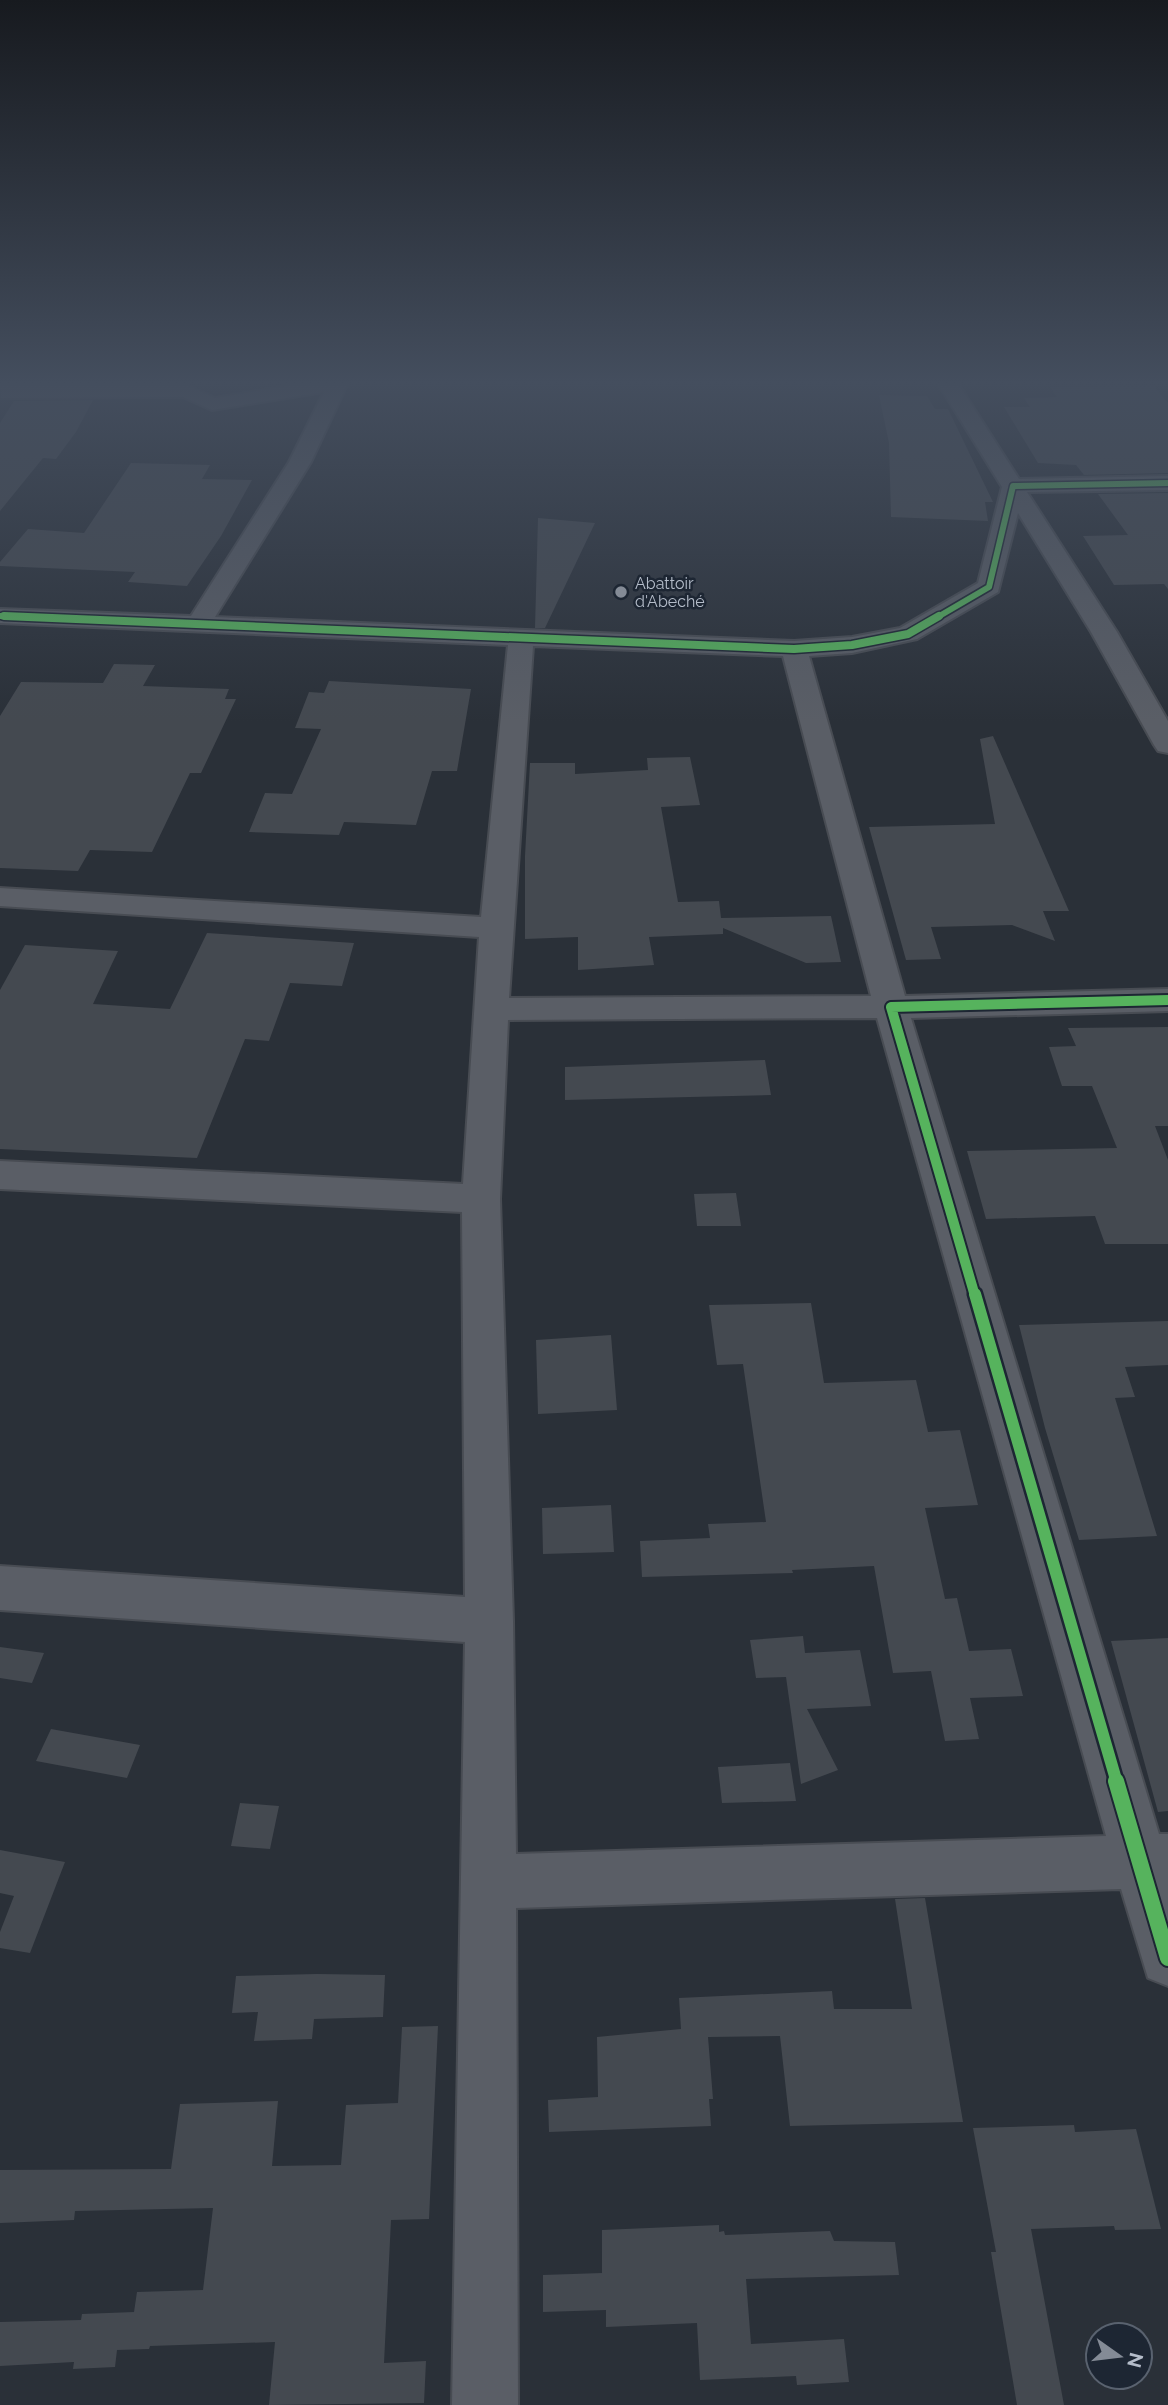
<svg xmlns="http://www.w3.org/2000/svg" width="1168" height="2405" font-family="Raleway,sans-serif">
<style>
.building{fill:#444950}
.lines{fill:none;stroke-linecap:round;stroke-linejoin:round}
.minor-casing{stroke:#484c53;stroke-width:4}
.minor{fill:#5a5e66;fill-rule:evenodd}
.cycleway-far4-casing{stroke:#1d2633;stroke-width:9}
.cycleway-far3-casing{stroke:#1d2633;stroke-width:11}
.cycleway-far2-casing{stroke:#1d2633;stroke-width:14}
.cycleway-far1-casing{stroke:#1d2633;stroke-width:17}
.cycleway-casing{stroke:#1d2633;stroke-width:20}
.cycleway-far4{stroke:#56b35d;stroke-width:6}
.cycleway-far3{stroke:#56b35d;stroke-width:8}
.cycleway-far2{stroke:#56b35d;stroke-width:10}
.cycleway-far1{stroke:#56b35d;stroke-width:12}
.cycleway{stroke:#56b35d;stroke-width:16}
.poi-dot{fill:#848b96;stroke:#1d2633;stroke-width:2.5}
.labels{text-anchor:middle;dominant-baseline:central;stroke-width:5;stroke-linejoin:round;paint-order:stroke}
.far-poi-label{font-size:16px;fill:#b4bcc9;stroke:#1d2633;text-anchor:start}
</style>
<rect width="100%" height="100%" fill="#2a3038"/>
<!-- building -->
<path class="building" d="M1154,386L1168,403V473L1084,475L1076,465L1038,463L1004,407H1030L1024,398L1057,397L1050,387Z
M879,395L927,396L935,409H948L993,502H985L988,521L891,517L889,443Z
M93,400L76,432L56,459L43,458L0,511V423L14,401Z
M131,463L210,465L202,479L252,480L221,536L187,586L128,582L135,572L0,566V562L28,529L84,533Z
M1168,493V589L1164,584L1114,585L1083,536L1128,535L1098,494Z
M538,518L595,523L545,628H535Z
M114,664L155,665L143,686L229,689L225,699H236L201,773H190L152,852L90,850L78,871L0,868V716L21,682L103,683Z
M329,681L471,689L457,771H432L416,825L344,822L339,835L249,832L265,793L292,794L321,729L295,728L309,692L324,693Z
M993,736L1069,911H1043L1055,941L1012,925L931,927L941,959L906,960L869,827L995,824L980,739Z
M690,757L700,805L661,807L678,902L719,901L721,918L831,916L841,962L806,963L723,928V934L649,937L654,965L578,970V937L525,939V856L530,763H575V774L648,770L647,758Z
M207,933L354,943L342,986L290,983L269,1041L245,1039L197,1158L0,1149V990L25,945L118,951L93,1004L170,1009Z
M1168,1027V1126H1155L1168,1160V1244H1105L1095,1216L986,1219L967,1151L1117,1148L1092,1086H1062L1049,1047L1076,1046L1068,1028Z
M765,1060L771,1095L565,1100V1067Z
M736,1193L741,1226H697L694,1194Z
M811,1303L824,1383L916,1380L928,1432L960,1430L978,1505L925,1508L945,1599L957,1598L969,1651L1011,1649L1023,1696L970,1698L979,1739L945,1741L931,1671L893,1673L874,1566L792,1570L793,1573L642,1577L640,1541L710,1538L708,1524L766,1522L743,1364L717,1365L709,1305Z
M1168,1321V1365L1125,1367L1135,1397L1115,1398L1157,1536L1079,1540L1045,1428L1019,1325Z
M611,1335L617,1410L538,1414L536,1340Z
M611,1505L614,1552L543,1554L542,1508Z
M803,1636L805,1653L860,1650L871,1706L807,1709L838,1770L801,1784L786,1677L756,1678L750,1640Z
M1168,1638V1811L1158,1812L1111,1641Z
M0,1647L44,1653L32,1683L0,1678Z
M51,1729L140,1745L127,1778L36,1761Z
M790,1763L796,1801L722,1803L718,1767Z
M240,1803L279,1806L270,1849L231,1846Z
M0,1850L65,1862L30,1953L0,1948V1932L14,1896L0,1893Z
M925,1898L963,2122L790,2126L780,2036L708,2037L713,2099H709L711,2126L549,2132L548,2100L598,2097L597,2037L681,2029L679,1998L832,1991L834,2009H912L895,1899Z
M317,1974L385,1975L383,2017L314,2019L312,2039L254,2041L258,2012L232,2013L236,1976Z
M438,2026L429,2219L391,2220L384,2363L426,2361L424,2403L269,2405L275,2342L150,2346L149,2349L117,2350L115,2367L73,2369L74,2362L0,2366V2322L81,2320L82,2314L134,2312L137,2292L203,2290L213,2208L75,2211L74,2220L0,2223V2170L171,2169L180,2104L278,2101L272,2166L341,2165L346,2105L398,2103L402,2027Z
M1074,2125L1075,2132L1136,2129L1161,2229L1115,2230L1114,2226L1031,2229L1064,2405H1017L991,2252H996L973,2128Z
M719,2225V2232L724,2231L725,2235L830,2231L834,2241L895,2242L899,2275L746,2279L751,2344L844,2339L849,2382L797,2385L796,2376L700,2380L697,2323L606,2327V2310L543,2312V2275L602,2273V2230Z"/>
<g class="lines">
<defs>
<path id="minor" d="M0,385H186L215,398L294,385H347L311,462L215,617L794,641L852,637L900,628L978,583L1002,487L939,385H959L1019,479L1168,476V490L1027,492L1117,632L1168,721V753L1158,751L1154,745L1091,632L1018,513L998,592L917,639L852,653L809,656L905,996L1168,989V1011L911,1018L1159,1834H1168V1986L1148,1978L1121,1889L516,1908L518,2405H452L465,1642L0,1610V1566L465,1597L462,1212L0,1189V1161L463,1184L479,937L0,906V888L481,917L508,645L0,623V609L191,616L289,462L324,392L212,410L183,397L1,398ZM533,646L783,656L871,996L509,998ZM877,1018L1106,1836L516,1854L513,1621L500,1199L508,1020Z"/>
</defs>
<!-- minor casing -->
<use href="#minor" class="minor-casing"/>
<!-- minor -->
<use href="#minor" class="minor"/>
<defs>
<path id="cycleway-far4" d="M0,616L46,618
M936,618L989,587L1013,486L1168,483"/>
<path id="cycleway-far3" d="M4,616L794,649L852,645L908,634L939,616"/>
<path id="cycleway-far2" d="M975,1296L891,1007L1168,1000"/>
<path id="cycleway-far1" d="M975,1294L1117,1783"/>
<path id="cycleway" d="M1116,1781L1168,1958"/>
</defs>
<!-- cycleway-far4 casing -->
<use href="#cycleway-far4" class="cycleway-far4-casing"/>
<!-- cycleway-far3 casing -->
<use href="#cycleway-far3" class="cycleway-far3-casing"/>
<!-- cycleway-far2 casing -->
<use href="#cycleway-far2" class="cycleway-far2-casing"/>
<!-- cycleway-far1 casing -->
<use href="#cycleway-far1" class="cycleway-far1-casing"/>
<!-- cycleway casing -->
<use href="#cycleway" class="cycleway-casing"/>
<!-- cycleway-far4 -->
<use href="#cycleway-far4" class="cycleway-far4"/>
<!-- cycleway-far3 -->
<use href="#cycleway-far3" class="cycleway-far3"/>
<!-- cycleway-far2 -->
<use href="#cycleway-far2" class="cycleway-far2"/>
<!-- cycleway-far1 -->
<use href="#cycleway-far1" class="cycleway-far1"/>
<!-- cycleway -->
<use href="#cycleway" class="cycleway"/>
</g>
<!-- sky -->
<linearGradient id="sky" x2="0" y2="1"><stop stop-color="#171a1f"/><stop offset="0.53" stop-color="#444e5e"/><stop offset="1" stop-color="#444e5e" stop-opacity="0"/></linearGradient>
<rect width="1168" height="722" fill="url(#sky)"/>
<!-- markers -->
<circle class="poi-dot" cx="621" cy="592" r="7"/>
<g class="labels">
<!-- far-poi labels -->
<g class="far-poi-label">
<text x="635" y="583">Abattoir<tspan x="635" dy="18">d'Abeché</tspan></text>
</g>
</g>
<!-- north arrow -->
<g transform="translate(1119 2356) rotate(104)"><circle r="33" fill="#1d2633" stroke="#59626f" stroke-width="2"/>
<path d="M0-5L12 26L0 18L-12 26Z" fill="#848b96"/>
<text y="-10" font-size="19" font-weight="bold" text-anchor="middle" fill="#b4bcc9">N</text>
</g>
</svg>
